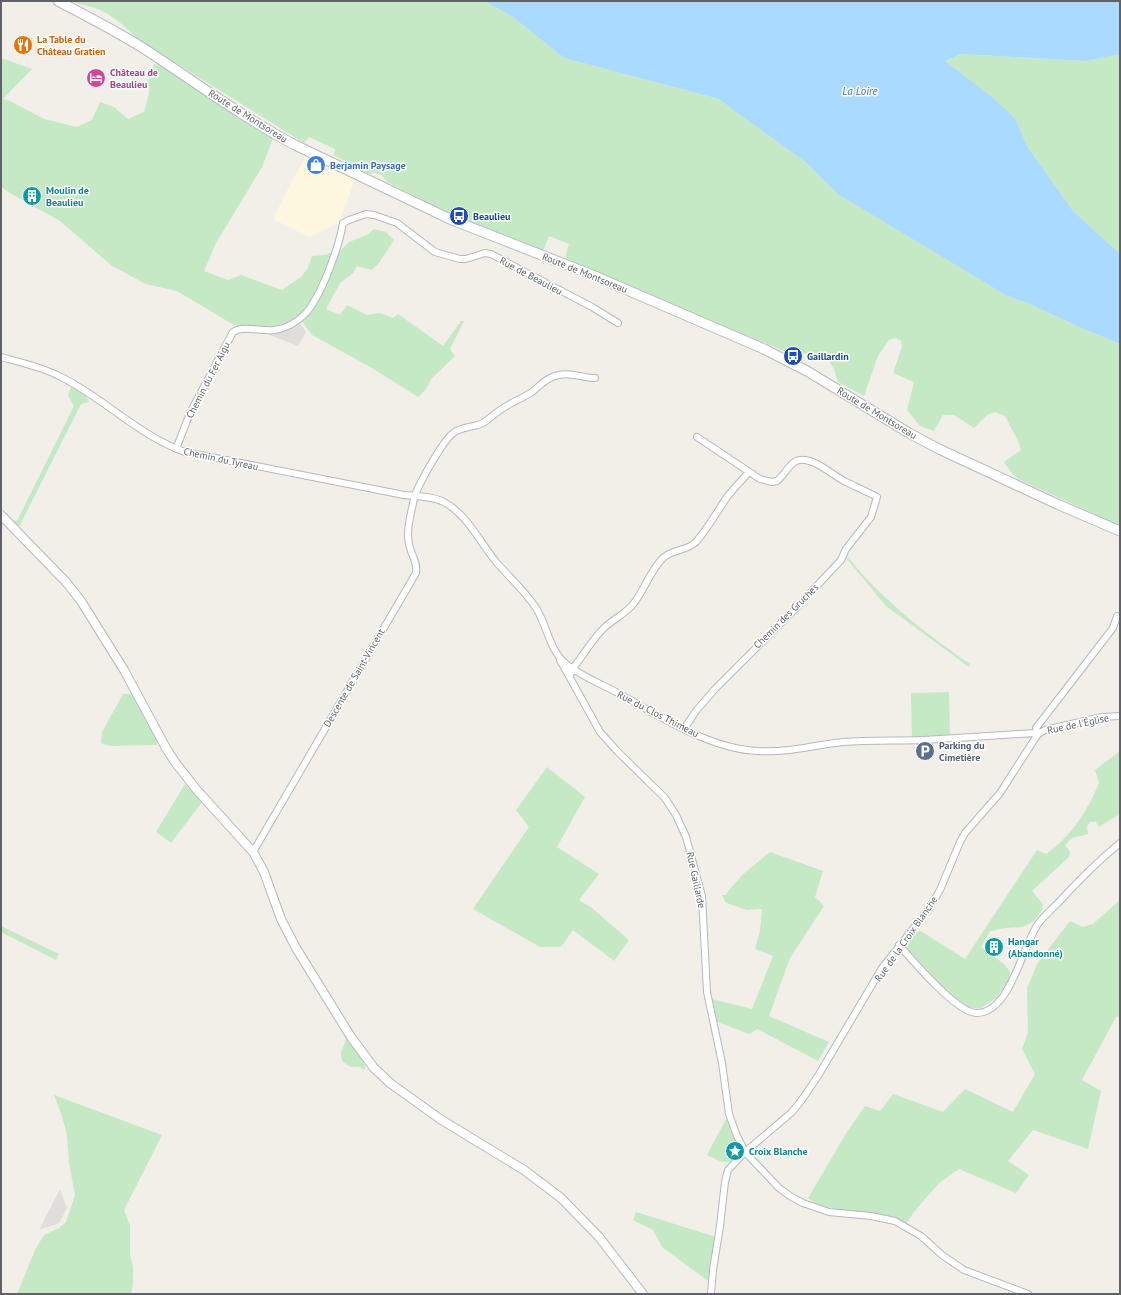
<svg xmlns="http://www.w3.org/2000/svg" width="1121" height="1295" font-family="'PT Sans',sans-serif">
<style>
.commercial{fill:#fef7e0}
.industrial{fill:#e0deda}
.green{fill:#c5e8c5}
.water{fill:#aadaff}
.lines{fill:none;stroke-linecap:round;stroke-linejoin:round}
.minor-casing{stroke:#b5b8bc;stroke-width:8}
.tertiary-casing{stroke:#b5b8bc;stroke-width:10}
.secondary-casing{stroke:#b6babf;stroke-width:11}
.minor{stroke:#fff;stroke-width:6}
.tertiary{stroke:#fff;stroke-width:8}
.secondary{stroke:#fff;stroke-width:9}
.labels{text-anchor:middle;dominant-baseline:central;stroke-width:3;stroke-linejoin:round;paint-order:stroke}
.food-label{font-size:10px;font-weight:bold;fill:#c56008;stroke:#fff;text-anchor:start}
.hotel-label{font-size:10px;font-weight:bold;fill:#b23c85;stroke:#fff;text-anchor:start}
.street-label{font-size:10px;fill:#5f6368;stroke:#fff}
.shop-label{font-size:10px;font-weight:bold;fill:#366cbe;stroke:#fff;text-anchor:start}
.culture-label{font-size:10px;font-weight:bold;fill:#0d838f;stroke:#fff;text-anchor:start}
.transit-label{font-size:10px;font-weight:bold;fill:#164399;stroke:#fff;text-anchor:start}
.service-label{font-size:10px;font-weight:bold;fill:#4e5e75;stroke:#fff;text-anchor:start}
.water-label{font-size:11px;font-style:italic;fill:#4174aa;stroke:#fff}
</style>
<rect width="100%" height="100%" fill="#f1efe8"/>
<!-- commercial -->
<path class="commercial" d="M306,156L355,179L339,223L309,237L273,219L293,179Z"/>
<!-- industrial -->
<path class="industrial" d="M298,323L301,325L306,332L298,346L267,334L285,330Z
M60,1189L67,1208L59,1223L39,1230Z"/>
<!-- green -->
<path class="green" d="M71,1H484L513,17L564,58L719,99L733,110L804,161L839,195L1007,296L1032,305L1079,327L1120,344V526L1018,479L1011,472L1004,462L1021,450L1019,443L1005,416L995,412L987,415L974,428L954,415H943L934,431L920,426L907,410L914,382L893,373L902,347L901,341L896,338L889,340L878,356L864,396L838,382C836,376 835,369 831,364C825,352 801,354 789,353L663,301L565,258L569,244L549,236L543,251L461,219L387,182L382,175L375,173L368,174L334,155L335,149L309,137L304,143L136,38C126,26 107,11 92,7C85,5 78,4 71,1Z
M961,54L1086,61L1120,54V254L1073,211L1027,146L1015,118L945,61Z
M1,58L32,69L3,99L10,101L44,119L77,127L92,120L100,102L114,107L128,119L144,112L149,94L148,82L154,64L166,68L273,138L262,167L216,243L204,271L228,280L241,275L282,290L301,277L308,268L312,256L326,255L334,251H340L349,242L367,235L374,229L386,232L394,240L379,263L372,270L357,266L353,273L340,283L326,309L340,315L347,305L367,315L380,313L393,318L398,314L443,346L461,321H464L450,349L455,356L432,378L426,389L418,397L372,368L312,335L301,320L264,328L234,325L177,291L146,284L112,266L60,221L10,193L1,187Z
M71,387C78,390 87,394 89,402L81,404L18,529L10,520L17,521L74,406L68,396Z
M848,557C882,600 925,633 970,664L969,667L886,606L847,559Z
M949,692L950,737L912,738L911,693Z
M123,694H133L157,739V745L110,746L101,743L102,732Z
M1120,751V814L1099,827L1096,822H1090L1087,826L1088,834L1072,838L1065,845L1070,852L1069,857L1032,891L1043,904L1042,910L1034,921L1023,927L1005,928L990,931L981,947L1004,964L1010,972L1009,981L995,999L981,1008H972L964,1006L940,986L907,950V942L919,930L965,959L1037,850L1046,854C1071,837 1088,810 1099,783L1095,770Z
M547,767L585,797L557,847L599,874L579,900L592,908L629,940L614,961L573,930L561,947H540L473,909L529,827L516,810Z
M185,784L202,802L171,843L156,832Z
M770,852L823,871L815,897L824,906L790,958L769,1016L829,1042L818,1061L757,1029L749,1034L715,1021L708,998L752,1009L773,956L755,949L760,931L762,909L747,910L726,903L722,895H725L742,875Z
M1120,900V1016L1116,1017L1082,1080L1101,1091L1088,1149L1033,1130L1008,1161L1029,1175L1016,1193L959,1169L939,1183L913,1213L907,1223L817,1205L808,1198L847,1132L865,1106L880,1111L893,1094L943,1112L965,1089L1013,1112L1035,1074L1022,1049L1028,1033L1027,989L1037,964L1070,921L1083,927L1093,924Z
M1,926L59,954L56,960L1,932Z
M346,1039H348L365,1065V1070L359,1067H350L342,1061C339,1048 344,1049 346,1039Z
M54,1095L162,1135L124,1210L130,1226V1254L133,1267V1284L131,1294H17L35,1250L44,1235L59,1228L66,1222L75,1195L69,1163L67,1135L62,1116Z
M726,1119H728L740,1148C740,1152 739,1153 737,1157C727,1167 718,1160 707,1155Z
M636,1212L716,1237L708,1281L662,1247L653,1230L633,1220Z"/>
<!-- water -->
<path class="water" d="M484,1H1120V54L1086,61L961,54L945,61L993,98L1015,118L1027,146L1073,211L1120,254V344L1079,327L1032,305L1007,296L839,195L804,161L733,110L719,99L564,58L513,17Z"/>
<g class="lines">
<defs>
<path id="minor" d="M1,357C23,363 45,368 65,379C107,401 140,436 185,452L404,495C417,496 432,496 444,502C468,515 480,543 497,563C510,578 525,591 536,608C547,625 549,649 565,663C579,675 599,683 616,692C658,715 709,749 758,751C787,753 814,745 843,742C870,740 897,741 924,740C961,738 998,735 1035,733L1038,734
M176,449L190,413L233,332C244,325 262,332 275,330C287,328 297,322 305,314C321,297 339,247 343,223L349,220L366,214L374,215L397,223L435,252L460,259H466L485,253L491,254L592,307L618,323
M749,472C742,480 734,488 727,497C717,512 708,528 696,542C687,551 674,549 664,557C650,570 645,589 634,603C626,614 613,619 604,628C592,640 584,654 574,667L573,671L569,676L600,732L617,751L665,798L676,815L686,837L702,896L707,992L722,1063L729,1114L737,1136L745,1152L779,1188L790,1196L803,1203L829,1212L871,1216L895,1221L921,1236L942,1255L964,1270L1028,1294
M560,660L569,676
M684,729L696,711L715,689L797,607L841,560L846,549L871,517L877,497C866,491 856,487 846,482C833,476 811,454 796,461C788,465 784,476 777,481L772,482L760,479L697,437
M1038,734L1036,728L1113,628L1117,616
M1038,734L1045,730L1102,717L1120,716
M253,852L416,573C418,562 411,555 409,544C406,530 411,513 414,499C417,486 442,443 452,434C461,426 473,428 483,423C491,418 497,411 505,407C514,401 523,398 532,392C541,385 547,377 559,375C571,372 583,378 595,378
M899,945C913,961 956,1012 976,1013C1010,1014 1022,947 1038,924C1044,916 1052,909 1059,902C1078,881 1098,861 1120,843
M711,1294L713,1270L720,1226L725,1182L728,1170L745,1152L791,1113L801,1101L818,1076L882,968L930,907L940,890L960,842L965,833L1000,793L1038,734"/>
<path id="tertiary" d="M1,515L66,582L81,601L124,670L166,748L175,762L196,789L253,852L264,872L281,919L296,948L351,1037L374,1068L390,1083L440,1119L524,1170L561,1198L599,1237L643,1294"/>
<path id="secondary" d="M58,1C87,16 116,31 143,48C194,81 242,117 295,145L452,220L590,274L764,349L807,371L909,433L939,449L1057,504L1120,531"/>
</defs>
<!-- minor casing -->
<use href="#minor" class="minor-casing"/>
<!-- tertiary casing -->
<use href="#tertiary" class="tertiary-casing"/>
<!-- secondary casing -->
<use href="#secondary" class="secondary-casing"/>
<!-- minor -->
<use href="#minor" class="minor"/>
<!-- tertiary -->
<use href="#tertiary" class="tertiary"/>
<!-- secondary -->
<use href="#secondary" class="secondary"/>
</g>
<!-- icons -->
<defs>
<symbol id="restaurant-disc" viewBox="-11 -11 22 22"><circle r="9.5" fill="#e8710a" stroke="#fff"/><path d="M-5-6h1v4h1v-4h1v4h1v-4h1v5L-1.5 .5V6h-2V.5L-5-1ZM5-6V6H3V1.5H1.5Q1.5-4 5-6Z" fill="#fff"/></symbol>
<symbol id="hotel-disc" viewBox="-11 -11 22 22"><circle r="9.5" fill="#d1479c" stroke="#fff"/><path d="M-6-4.5h1.5V1H6V5H4.5V3h-9V5H-6ZM-4 0a1.8 1.8 0 1 1 3.6 0ZM.5 0V-2.5h3Q6-2.5 6 0Z" fill="#fff"/></symbol>
<symbol id="shop-disc" viewBox="-11 -11 22 22"><circle r="9.5" fill="#3f7fe0" stroke="#fff"/><path d="M-5-2.5h2.3a2.7 3.5 0 0 1 5.4 0H5L5.5 6h-11ZM-1.5-2.5h3a1.5 2.3 0 0 0-3 0Z" fill="#fff"/></symbol>
<symbol id="building-disc" viewBox="-11 -11 22 22"><circle r="9.5" fill="#0f9aa8" stroke="#fff"/><path d="M-4-6H4V6H1V3H-1V6H-4ZM-2.5-4.3h1.7v1.8h-1.7ZM.8-4.3h1.7v1.8H.8ZM-2.5-1h1.7V.8h-1.7ZM.8-1h1.7V.8H.8Z" fill="#fff"/></symbol>
<symbol id="bus-disc" viewBox="-11 -11 22 22"><circle r="9.5" fill="#1a4fb4" stroke="#fff"/><path d="M-5-6H5V4H4V6H2V4H-2V6H-4V4H-5ZM-3.5-4V0h7V-4ZM-3.5 1.2v1.5H-2V1.2ZM2 1.2v1.5H3.5V1.2Z" fill="#fff"/></symbol>
<symbol id="parking-disc" viewBox="-11 -11 22 22"><circle r="9.5" fill="#5c6f8a" stroke="#fff"/><path d="M-3.5-5.5H1a3.5 3.5 0 0 1 0 7H-1V5.5H-3.5ZM-1-3.4V-.6H.8a1.4 1.4 0 0 0 0-2.8Z" fill="#fff"/></symbol>
<symbol id="sight-disc" viewBox="-11 -11 22 22"><circle r="9.5" fill="#0f9aa8" stroke="#fff"/><path d="M0-6L1.8-2.2L6-1.7L2.9 1.2L3.7 5.4L0 3.3L-3.7 5.4L-2.9 1.2L-6-1.7L-1.8-2.2Z" fill="#fff"/></symbol>
</defs>
<g fill-rule="evenodd">
<use href="#restaurant-disc" x="12" y="34" width="22" height="22"/>
<use href="#hotel-disc" x="85" y="67" width="22" height="22"/>
<use href="#shop-disc" x="305" y="154" width="22" height="22"/>
<use href="#building-disc" x="21" y="185" width="22" height="22"/>
<use href="#bus-disc" x="448" y="205" width="22" height="22"/>
<use href="#bus-disc" x="782" y="345" width="22" height="22"/>
<use href="#parking-disc" x="914" y="740" width="22" height="22"/>
<use href="#building-disc" x="983" y="936" width="22" height="22"/>
<use href="#sight-disc" x="724" y="1140" width="22" height="22"/>
</g>
<g class="labels">
<!-- food labels -->
<g class="food-label">
<text x="37" y="39">La Table du<tspan x="37" dy="12">Château Gratien</tspan></text>
</g>
<!-- hotel labels -->
<g class="hotel-label">
<text x="110" y="72">Château de<tspan x="110" dy="12">Beaulieu</tspan></text>
</g>
<!-- street labels -->
<g class="street-label">
<text transform="translate(248 116) rotate(32)">Route de Montsoreau</text>
<text transform="translate(585 273) rotate(22)">Route de Montsoreau</text>
<text transform="translate(531 276) rotate(28)">Rue de Beaulieu</text>
<text transform="translate(208 380) rotate(-63)">Chemin du Fer Aigu</text>
<text transform="translate(877 413) rotate(31)">Route de Montsoreau</text>
<text transform="translate(221 459) rotate(12)">Chemin du Tyreau</text>
<text transform="translate(786 616) rotate(-45)">Chemin des Gruches</text>
<text transform="translate(354 678) rotate(-60)">Descente de Saint-Vincent</text>
<text transform="translate(658 714) rotate(27)">Rue du Clos Thimeau</text>
<text transform="translate(1078 724) rotate(-12)">Rue de l'Église</text>
<text transform="translate(696 880) rotate(78)">Rue Gaillarde</text>
<text transform="translate(906 939) rotate(-55)">Rue de la Croix Blanche</text>
</g>
<!-- shop labels -->
<g class="shop-label">
<text x="330" y="165">Berjamin Paysage</text>
</g>
<!-- culture labels -->
<g class="culture-label">
<text x="46" y="190">Moulin de<tspan x="46" dy="12">Beaulieu</tspan></text>
<text x="1008" y="941">Hangar<tspan x="1008" dy="12">(Abandonné)</tspan></text>
<text x="749" y="1151">Croix Blanche</text>
</g>
<!-- transit labels -->
<g class="transit-label">
<text x="473" y="216">Beaulieu</text>
<text x="807" y="356">Gaillardin</text>
</g>
<!-- service labels -->
<g class="service-label">
<text x="939" y="745">Parking du<tspan x="939" dy="12">Cimetière</tspan></text>
</g>
<!-- water labels -->
<g class="water-label">
<text x="860" y="91">La Loire</text>
</g>
</g>
<!-- border -->
<rect width="1121" height="1295" fill="none" stroke="#5f6368" stroke-width="4"/>
</svg>
